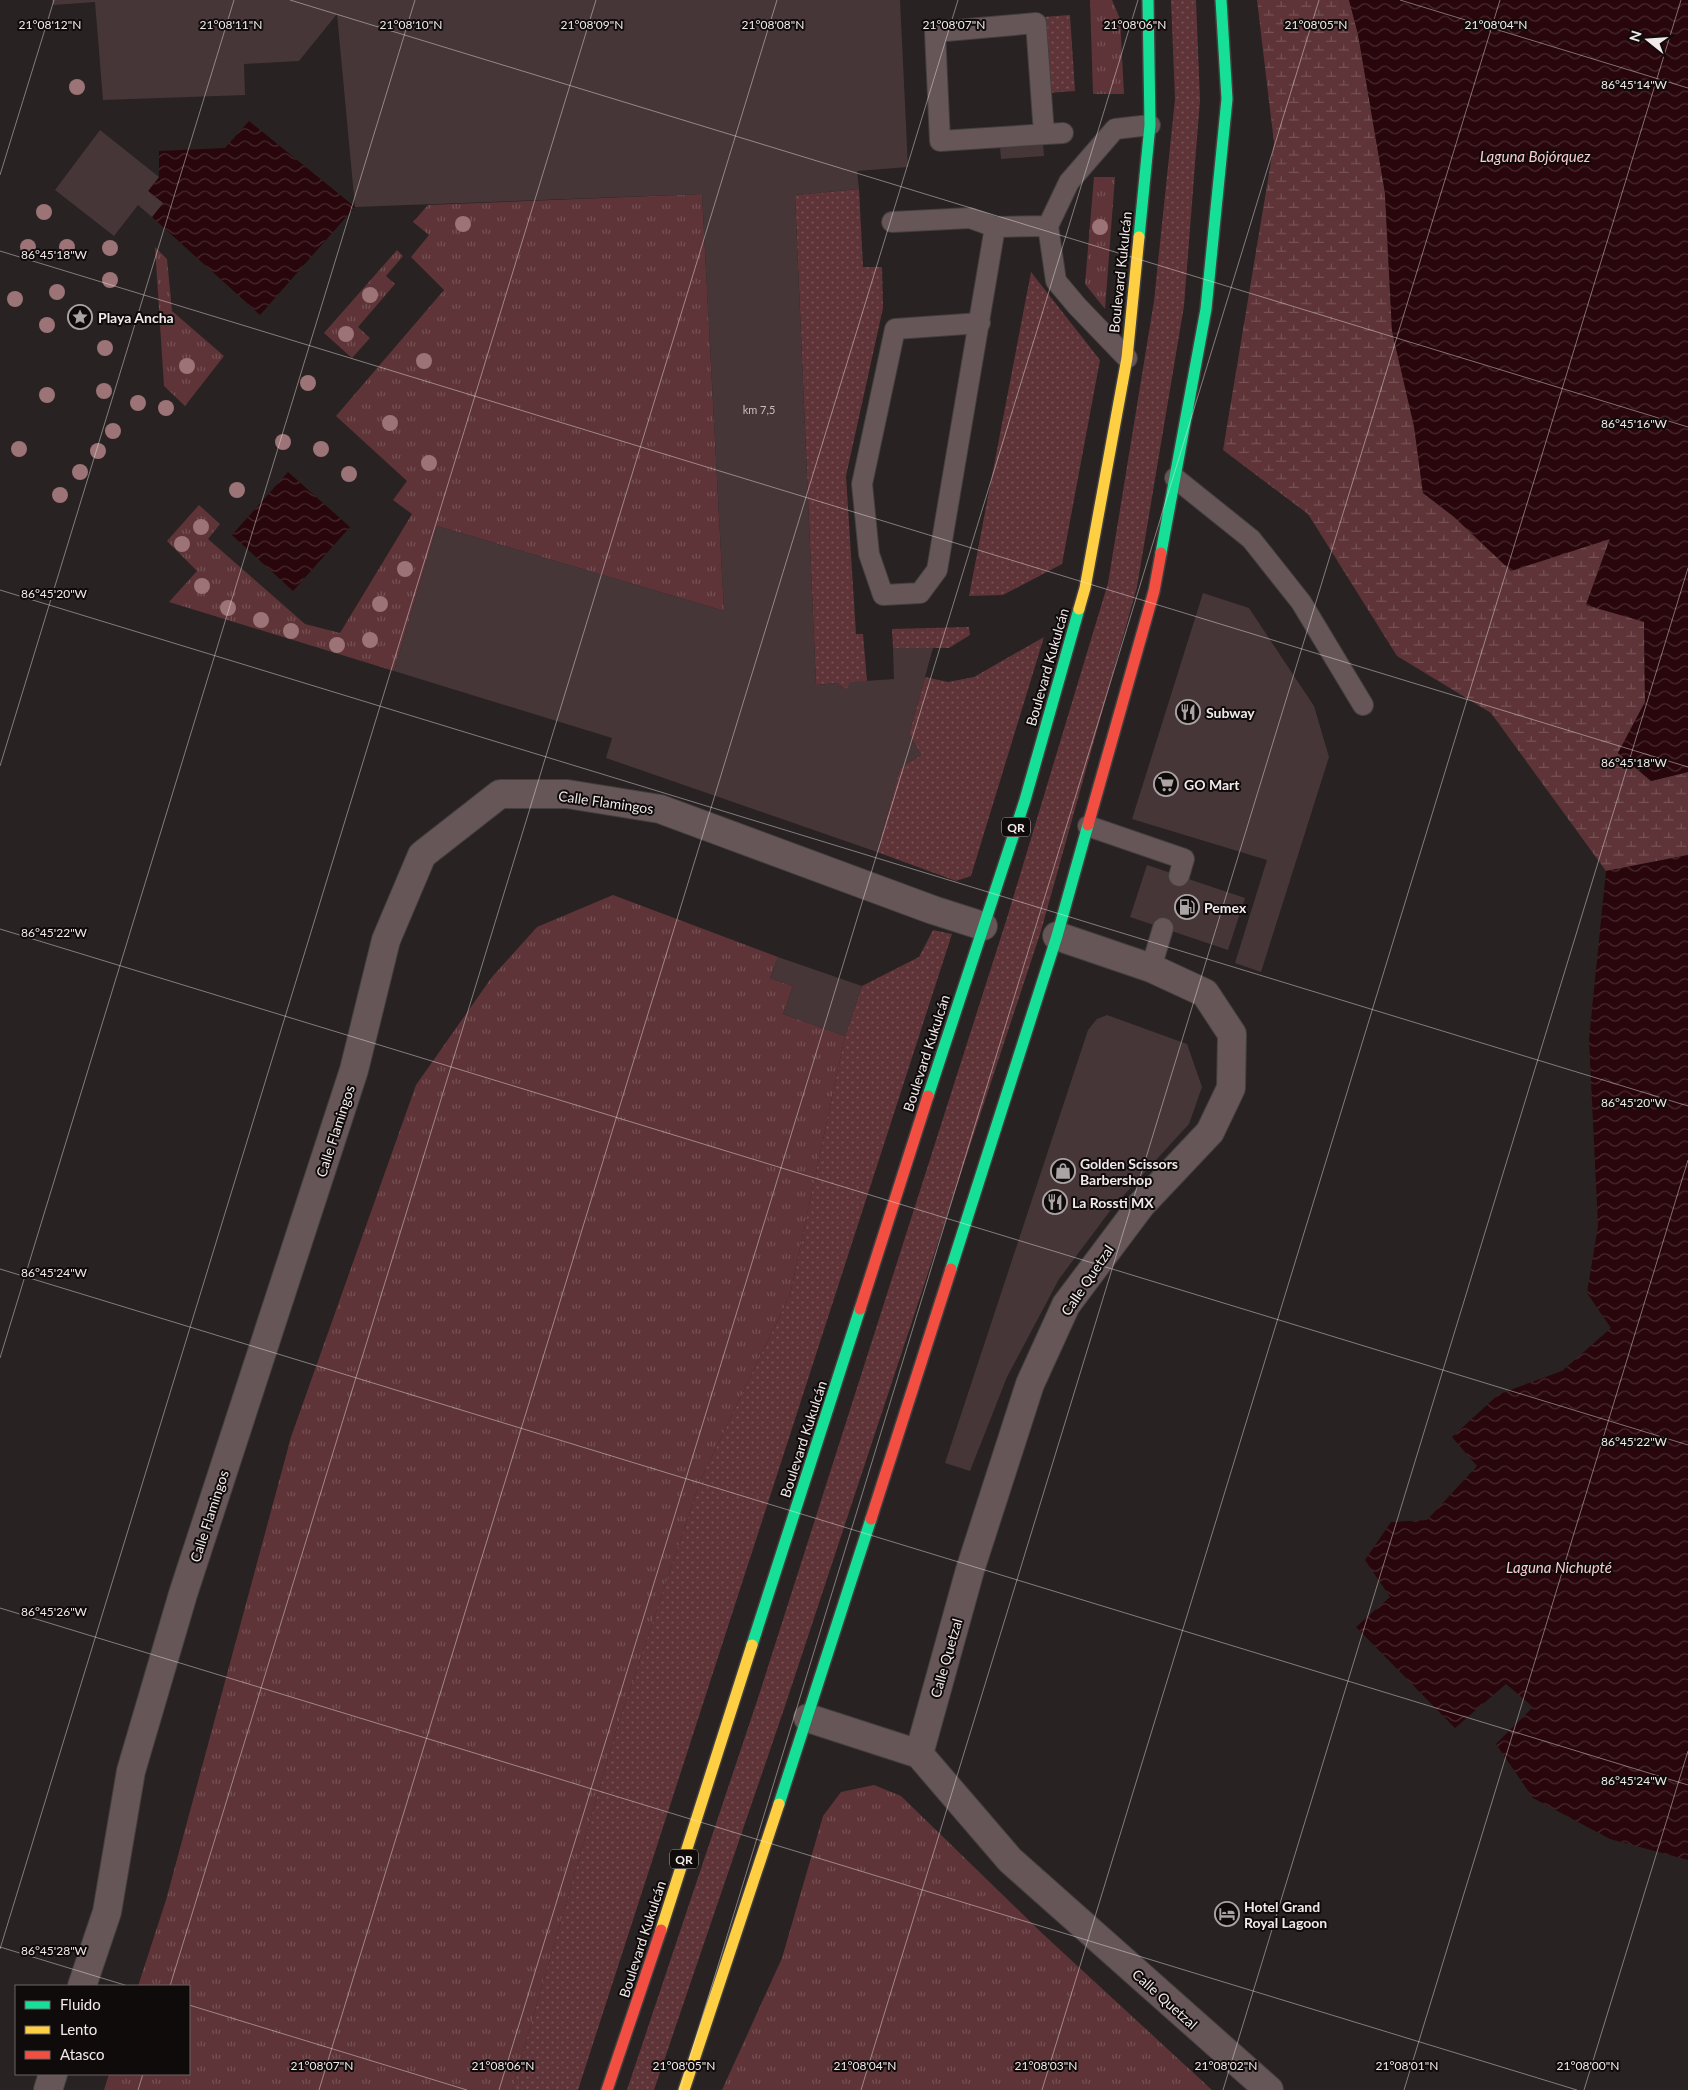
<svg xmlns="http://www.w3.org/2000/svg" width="1688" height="2090" font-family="Lato,sans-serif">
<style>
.grass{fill:url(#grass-tufts)}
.wetland{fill:url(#wetland-marsh)}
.park{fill:url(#park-dots)}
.water{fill:url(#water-waves)}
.building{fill:#473638}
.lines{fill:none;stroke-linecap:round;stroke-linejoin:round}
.lane-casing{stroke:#433f3f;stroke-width:22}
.street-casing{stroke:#433f3f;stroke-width:30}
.fast-casing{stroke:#433f3f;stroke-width:14}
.slow-casing{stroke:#433f3f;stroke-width:14}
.jam-casing{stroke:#433f3f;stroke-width:14}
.lane{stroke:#665658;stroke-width:20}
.street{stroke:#665658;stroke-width:28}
.fast{stroke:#16e098;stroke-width:11}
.slow{stroke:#ffcf43;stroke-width:11}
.jam{stroke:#f24e42;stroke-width:11}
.tree{fill:#9c7376}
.ticks{fill:none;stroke:#f2eaea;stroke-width:1;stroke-opacity:0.45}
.labels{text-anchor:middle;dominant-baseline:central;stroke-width:4;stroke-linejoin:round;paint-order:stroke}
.number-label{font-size:11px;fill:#c7bdbe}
.shield{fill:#100b0b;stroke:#aea7a7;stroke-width:1}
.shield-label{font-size:12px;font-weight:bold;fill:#f2eaea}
.street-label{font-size:14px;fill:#f2eaea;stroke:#100b0b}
.poi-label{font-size:14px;font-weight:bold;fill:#f2eaea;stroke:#100b0b;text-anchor:start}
.water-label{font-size:15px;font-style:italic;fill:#facbcd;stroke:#100b0b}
.ticks-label{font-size:12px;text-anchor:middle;fill:#f2eaea;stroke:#100b0b;stroke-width:4;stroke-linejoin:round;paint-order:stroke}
</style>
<defs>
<pattern id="grass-tufts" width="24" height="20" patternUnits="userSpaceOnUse" patternTransform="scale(1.25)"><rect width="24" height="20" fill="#5e3438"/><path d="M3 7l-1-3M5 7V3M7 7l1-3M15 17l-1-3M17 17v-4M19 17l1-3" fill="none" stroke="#765255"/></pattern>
<pattern id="wetland-marsh" width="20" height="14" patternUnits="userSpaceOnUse" patternTransform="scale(1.25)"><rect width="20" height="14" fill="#5e3438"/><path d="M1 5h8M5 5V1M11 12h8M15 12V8" fill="none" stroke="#765255"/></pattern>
<pattern id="park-dots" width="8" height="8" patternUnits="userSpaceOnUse" patternTransform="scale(1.25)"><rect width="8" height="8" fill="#5e3438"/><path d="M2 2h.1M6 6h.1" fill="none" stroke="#765255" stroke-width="1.8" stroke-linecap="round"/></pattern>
<pattern id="water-waves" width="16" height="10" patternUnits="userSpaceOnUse" patternTransform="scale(1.25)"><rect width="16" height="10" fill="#28060b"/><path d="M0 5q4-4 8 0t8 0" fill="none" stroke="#482a2f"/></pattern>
</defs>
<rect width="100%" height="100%" fill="#282222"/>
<!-- grass -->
<path class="grass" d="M1090,0H1112L1120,19L1124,94H1093Z
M1094,177H1115L1105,309L1085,284Z
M702,194L724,611L437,526L394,671L169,602L197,571L167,541L199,505L220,524L208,539L305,624L340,633L412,514L393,500L407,481L336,416L444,290L411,257L429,235L413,222L428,205Z
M155,247L167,259L172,311L224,356L185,406L164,386Z
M397,250L403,256L386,276L395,284L358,327L370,338L352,358L324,333Z
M613,895L778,957L770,978L793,986L783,1014L845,1036L790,1295L701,1479L616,1731L512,2090H104L109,2074H189V1986H138L166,1900L291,1437L416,1085L492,977L537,927Z
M874,1785L901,1796L1044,1935L1212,2090H722L782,1958L823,1816L841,1792Z"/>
<!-- wetland -->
<path class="wetland" d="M1257,0H1349L1358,34L1385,193L1392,331L1414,426L1423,493L1453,516L1610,538L1586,605L1644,621L1645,702L1618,753L1651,781L1688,772V855L1606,871L1491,713L1397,656L1308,514L1223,450L1274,143Z"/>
<!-- park -->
<path class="park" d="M1171,0H1196L1200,100L1184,306L1137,587L1041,931L784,1709L654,2090H627L758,1698L1007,918L1108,583L1154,301L1175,99Z
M1070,15L1075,91L1048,93L1043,17Z
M859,189L863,267H882L883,308L846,476L856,634H863L867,681L846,690L837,683L816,685L795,195Z
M1031,272L1100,360L1062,564L1003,595L969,596Z
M969,627L970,635L949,648H893L892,629Z
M1044,637L971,876L956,881L877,852L900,768L921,755L909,734L925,677L948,682L974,677Z
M933,930L952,934L578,2090H512L616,1731L701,1479L790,1295L845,1036L862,986L919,957Z"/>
<!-- water -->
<path class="water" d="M1349,0H1688V772L1651,781L1618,753L1645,702L1644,622L1586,605L1610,539L1511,571L1453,516L1423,493L1414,426L1392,331L1385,193L1358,34Z
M249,121L355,207L260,315L152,217L163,203L148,191L159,177V151L225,148Z
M288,472L350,527L293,591L232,535Z
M1688,855V1860L1610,1839L1533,1798L1496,1744L1533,1707L1506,1684L1455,1728L1356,1627L1390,1597L1365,1560L1391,1522L1427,1520L1477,1466L1452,1437L1499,1394L1562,1371L1611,1328L1587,1293L1598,1226L1589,1039L1606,871Z"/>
<!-- building -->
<path class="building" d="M52,0H900L908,167L857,171L859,189L795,195L816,685L837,683L846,690L850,682L894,679L893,648H933L909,734L921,755L900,768L877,852L606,758L612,738L394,671L437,526L724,611L702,194L355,207L337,14L299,61L244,64L245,95L103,100L95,2L53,5Z
M100,130L159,177L148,191L163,203L152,217L138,205L114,236L55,190Z
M1043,144L1044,156L1001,159L1000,147Z
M1203,593L1249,608L1314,706L1329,757L1261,972L1235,963L1267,860L1132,819Z
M1147,865L1245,898L1228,950L1130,917Z
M778,957L862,986L845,1036L783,1014L793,986L770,978Z
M1107,1015L1187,1044L1202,1087L1189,1124L1113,1207L1059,1279L1007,1377L970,1471L945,1463L1088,1030L1097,1019Z"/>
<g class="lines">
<defs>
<path id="lane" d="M1044,134L1036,23L935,32L940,141L1063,133
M892,222L970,218L995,227L1048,226
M980,323L895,329L862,484L869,554L883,595L920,593L937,570L995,227
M1127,358L1077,306L1056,281L1048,226L1069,182L1115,129L1150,125
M1175,478L1251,539L1301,602L1363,705
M1088,826L1184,859L1179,876
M1151,968L1163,928"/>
<path id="street" d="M808,1718L919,1754L1010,1860L1269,2090
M919,1754L970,1570L1030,1384L1066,1305L1141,1205L1210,1132L1231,1088L1232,1034L1205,993L1151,968L1057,936
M82,1986L107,1912L131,1771L183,1594L354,1070L386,940L422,855L500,794H567L660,809L933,910L983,926
M48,2090L53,2074"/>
<path id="fast" d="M1139,237L1150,125L1148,0
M1161,553L1206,309L1227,99L1221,0
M928,1096L1025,800L1079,609
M951,1269L1057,936L1088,825
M752,1645L860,1309
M779,1804L871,1519"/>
<path id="slow" d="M1079,609L1085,588L1127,358L1139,237
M661,1930L752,1645
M684,2090L779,1804"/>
<path id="jam" d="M1088,825L1154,591L1161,553
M860,1309L928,1096
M871,1519L951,1269
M607,2090L661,1930"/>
</defs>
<!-- lane casing -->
<use href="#lane" class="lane-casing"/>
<!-- street casing -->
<use href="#street" class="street-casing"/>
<!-- fast casing -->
<use href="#fast" class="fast-casing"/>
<!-- slow casing -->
<use href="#slow" class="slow-casing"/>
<!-- jam casing -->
<use href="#jam" class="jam-casing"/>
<!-- lane -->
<use href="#lane" class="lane"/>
<!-- street -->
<use href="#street" class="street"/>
<!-- fast -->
<use href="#fast" class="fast"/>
<!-- slow -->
<use href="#slow" class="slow"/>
<!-- jam -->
<use href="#jam" class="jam"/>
</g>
<!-- trees -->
<g class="tree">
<circle cx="77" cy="87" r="8"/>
<circle cx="44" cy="212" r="8"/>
<circle cx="463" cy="224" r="8"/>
<circle cx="1100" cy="227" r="8"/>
<circle cx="28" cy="247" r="8"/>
<circle cx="67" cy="247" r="8"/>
<circle cx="110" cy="248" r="8"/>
<circle cx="110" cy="280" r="8"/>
<circle cx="57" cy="292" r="8"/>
<circle cx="370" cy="295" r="8"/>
<circle cx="15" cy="299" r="8"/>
<circle cx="47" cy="325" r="8"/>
<circle cx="346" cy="334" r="8"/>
<circle cx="105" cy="348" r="8"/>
<circle cx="424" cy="361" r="8"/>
<circle cx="187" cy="366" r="8"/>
<circle cx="308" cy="383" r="8"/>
<circle cx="104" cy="391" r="8"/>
<circle cx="47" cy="395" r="8"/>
<circle cx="138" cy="403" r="8"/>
<circle cx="166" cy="408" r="8"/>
<circle cx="390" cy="423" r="8"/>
<circle cx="113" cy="431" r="8"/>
<circle cx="283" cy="442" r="8"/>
<circle cx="19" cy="449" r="8"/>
<circle cx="321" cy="449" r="8"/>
<circle cx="98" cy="451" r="8"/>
<circle cx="429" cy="463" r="8"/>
<circle cx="80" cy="472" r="8"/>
<circle cx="349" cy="474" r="8"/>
<circle cx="237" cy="490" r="8"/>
<circle cx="60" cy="495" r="8"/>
<circle cx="201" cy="527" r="8"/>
<circle cx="182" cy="544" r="8"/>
<circle cx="405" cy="569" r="8"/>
<circle cx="202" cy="586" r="8"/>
<circle cx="380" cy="604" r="8"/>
<circle cx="228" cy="608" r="8"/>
<circle cx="261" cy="620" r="8"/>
<circle cx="291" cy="631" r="8"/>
<circle cx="370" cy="640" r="8"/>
<circle cx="337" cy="645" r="8"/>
</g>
<!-- ticks -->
<path class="ticks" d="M290,0L1688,427M1400,0L1688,88M0,175L54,0M0,251L1688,767M0,590L1688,1106M0,766L234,0M0,929L1688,1445M0,1269L1688,1785M0,1358L415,0M0,1608L1577,2090M0,1947L128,1986M0,1949L596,0M170,1986L777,0M189,2005L467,2090M138,2090L143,2074M319,2090L958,0M499,2090L1138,0M680,2090L1319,0M861,2090L1500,0M1042,2090L1681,0M1223,2090L1688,568M1404,2090L1688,1160M1584,2090L1688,1751"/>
<!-- icons -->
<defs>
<symbol id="sight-ring" viewBox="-11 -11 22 22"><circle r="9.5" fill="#100b0b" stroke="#aba4a4" stroke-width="1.5"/><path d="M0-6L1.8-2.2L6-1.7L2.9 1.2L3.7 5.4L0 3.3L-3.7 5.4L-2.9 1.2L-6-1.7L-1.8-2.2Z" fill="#aba4a4"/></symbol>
<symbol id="restaurant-ring" viewBox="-11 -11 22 22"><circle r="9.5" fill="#100b0b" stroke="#aba4a4" stroke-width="1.5"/><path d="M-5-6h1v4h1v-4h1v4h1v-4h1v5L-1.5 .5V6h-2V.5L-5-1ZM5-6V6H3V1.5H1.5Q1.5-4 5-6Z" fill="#aba4a4"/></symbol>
<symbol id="supermarket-ring" viewBox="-11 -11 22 22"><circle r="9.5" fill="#100b0b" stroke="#aba4a4" stroke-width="1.5"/><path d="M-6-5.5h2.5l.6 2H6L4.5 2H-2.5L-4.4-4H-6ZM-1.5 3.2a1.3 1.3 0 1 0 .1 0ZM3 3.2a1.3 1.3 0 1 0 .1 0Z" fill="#aba4a4"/></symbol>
<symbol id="fuel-ring" viewBox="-11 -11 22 22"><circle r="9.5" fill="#100b0b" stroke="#aba4a4" stroke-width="1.5"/><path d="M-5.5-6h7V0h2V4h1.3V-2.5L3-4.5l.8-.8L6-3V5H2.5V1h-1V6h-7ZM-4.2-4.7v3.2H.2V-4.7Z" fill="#aba4a4"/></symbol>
<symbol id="shop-ring" viewBox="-11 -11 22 22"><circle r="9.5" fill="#100b0b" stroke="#aba4a4" stroke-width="1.5"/><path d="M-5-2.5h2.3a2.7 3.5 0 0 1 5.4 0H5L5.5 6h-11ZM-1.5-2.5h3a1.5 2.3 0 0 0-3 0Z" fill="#aba4a4"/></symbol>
<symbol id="hotel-ring" viewBox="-11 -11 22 22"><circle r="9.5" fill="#100b0b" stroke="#aba4a4" stroke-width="1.5"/><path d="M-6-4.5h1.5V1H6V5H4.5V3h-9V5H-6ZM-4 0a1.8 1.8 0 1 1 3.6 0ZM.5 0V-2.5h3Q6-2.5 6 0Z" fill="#aba4a4"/></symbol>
</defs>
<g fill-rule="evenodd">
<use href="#sight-ring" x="66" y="303" width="28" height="28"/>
<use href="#restaurant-ring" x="1174" y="698" width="28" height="28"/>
<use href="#supermarket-ring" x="1152" y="770" width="28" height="28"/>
<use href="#fuel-ring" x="1173" y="893" width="28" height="28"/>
<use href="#shop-ring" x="1049" y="1157" width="28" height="28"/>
<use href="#restaurant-ring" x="1041" y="1188" width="28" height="28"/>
<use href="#hotel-ring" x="1213" y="1900" width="28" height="28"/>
</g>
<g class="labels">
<!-- number labels -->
<g class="number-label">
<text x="759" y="409">km 7,5</text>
</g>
<!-- shield labels -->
<g class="shield">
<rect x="1002" y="817.5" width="28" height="19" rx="4"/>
<rect x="670" y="1849.5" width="28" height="19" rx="4"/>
</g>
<g class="shield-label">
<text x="1016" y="827">QR</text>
<text x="684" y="1859">QR</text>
</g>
<!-- street labels -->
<g class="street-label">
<text transform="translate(1120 272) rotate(-84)">Boulevard Kukulcán</text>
<text transform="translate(1047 667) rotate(-74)">Boulevard Kukulcán</text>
<text transform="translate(606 802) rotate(8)">Calle Flamingos</text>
<text transform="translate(926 1053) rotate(-72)">Boulevard Kukulcán</text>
<text transform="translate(335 1131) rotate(-72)">Calle Flamingos</text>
<text transform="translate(1087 1280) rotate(-56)">Calle Quetzal</text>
<text transform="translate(803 1439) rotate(-72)">Boulevard Kukulcán</text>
<text transform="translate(209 1516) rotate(-72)">Calle Flamingos</text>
<text transform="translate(946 1658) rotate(-74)">Calle Quetzal</text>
<text transform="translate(642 1939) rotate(-72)">Boulevard Kukulcán</text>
<text transform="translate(1165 1999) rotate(42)">Calle Quetzal</text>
</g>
<!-- poi labels -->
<g class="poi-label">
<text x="98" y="317">Playa Ancha</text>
<text x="1206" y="712">Subway</text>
<text x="1184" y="784">GO Mart</text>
<text x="1204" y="907">Pemex</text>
<text x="1080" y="1163">Golden Scissors<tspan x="1080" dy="16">Barbershop</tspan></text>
<text x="1072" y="1202">La Rossti MX</text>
<text x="1244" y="1906">Hotel Grand<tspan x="1244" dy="16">Royal Lagoon</tspan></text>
</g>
<!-- water labels -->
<g class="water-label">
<text x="1535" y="156">Laguna Bojórquez</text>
<text x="1559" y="1567">Laguna Nichupté</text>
</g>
</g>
<g class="ticks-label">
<text x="50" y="29">21°08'12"N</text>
<text x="231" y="29">21°08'11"N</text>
<text x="411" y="29">21°08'10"N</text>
<text x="592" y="29">21°08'09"N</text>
<text x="773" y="29">21°08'08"N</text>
<text x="954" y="29">21°08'07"N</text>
<text x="1135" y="29">21°08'06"N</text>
<text x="1316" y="29">21°08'05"N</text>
<text x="1496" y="29">21°08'04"N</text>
<text x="1634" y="89">86°45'14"W</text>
<text x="54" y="259">86°45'18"W</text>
<text x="1634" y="428">86°45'16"W</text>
<text x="54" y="598">86°45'20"W</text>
<text x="1634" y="767">86°45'18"W</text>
<text x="54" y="937">86°45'22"W</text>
<text x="1634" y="1107">86°45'20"W</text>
<text x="54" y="1277">86°45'24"W</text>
<text x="1634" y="1446">86°45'22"W</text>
<text x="54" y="1616">86°45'26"W</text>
<text x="1634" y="1785">86°45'24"W</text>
<text x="54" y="1955">86°45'28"W</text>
<text x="322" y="2070">21°08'07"N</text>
<text x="503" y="2070">21°08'06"N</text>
<text x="684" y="2070">21°08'05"N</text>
<text x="865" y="2070">21°08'04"N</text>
<text x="1046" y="2070">21°08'03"N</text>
<text x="1226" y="2070">21°08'02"N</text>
<text x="1407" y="2070">21°08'01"N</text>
<text x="1588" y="2070">21°08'00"N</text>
</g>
<!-- legend -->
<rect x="15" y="1985" width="175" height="90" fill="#100b0b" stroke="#6a6464"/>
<rect x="25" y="2001" width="25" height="8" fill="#16e098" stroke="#6a6464"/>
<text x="60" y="2010" font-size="15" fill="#f2eaea">Fluido</text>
<rect x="25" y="2026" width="25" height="8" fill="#ffcf43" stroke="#6a6464"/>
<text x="60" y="2035" font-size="15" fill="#f2eaea">Lento</text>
<rect x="25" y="2051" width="25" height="8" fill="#f24e42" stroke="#6a6464"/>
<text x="60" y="2060" font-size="15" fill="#f2eaea">Atasco</text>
<!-- north arrow -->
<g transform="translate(1648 40) rotate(287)" stroke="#100b0b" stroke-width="4" paint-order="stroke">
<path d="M0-4L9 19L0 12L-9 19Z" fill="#f2eaea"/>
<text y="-8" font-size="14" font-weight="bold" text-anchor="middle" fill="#f2eaea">N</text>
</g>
</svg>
